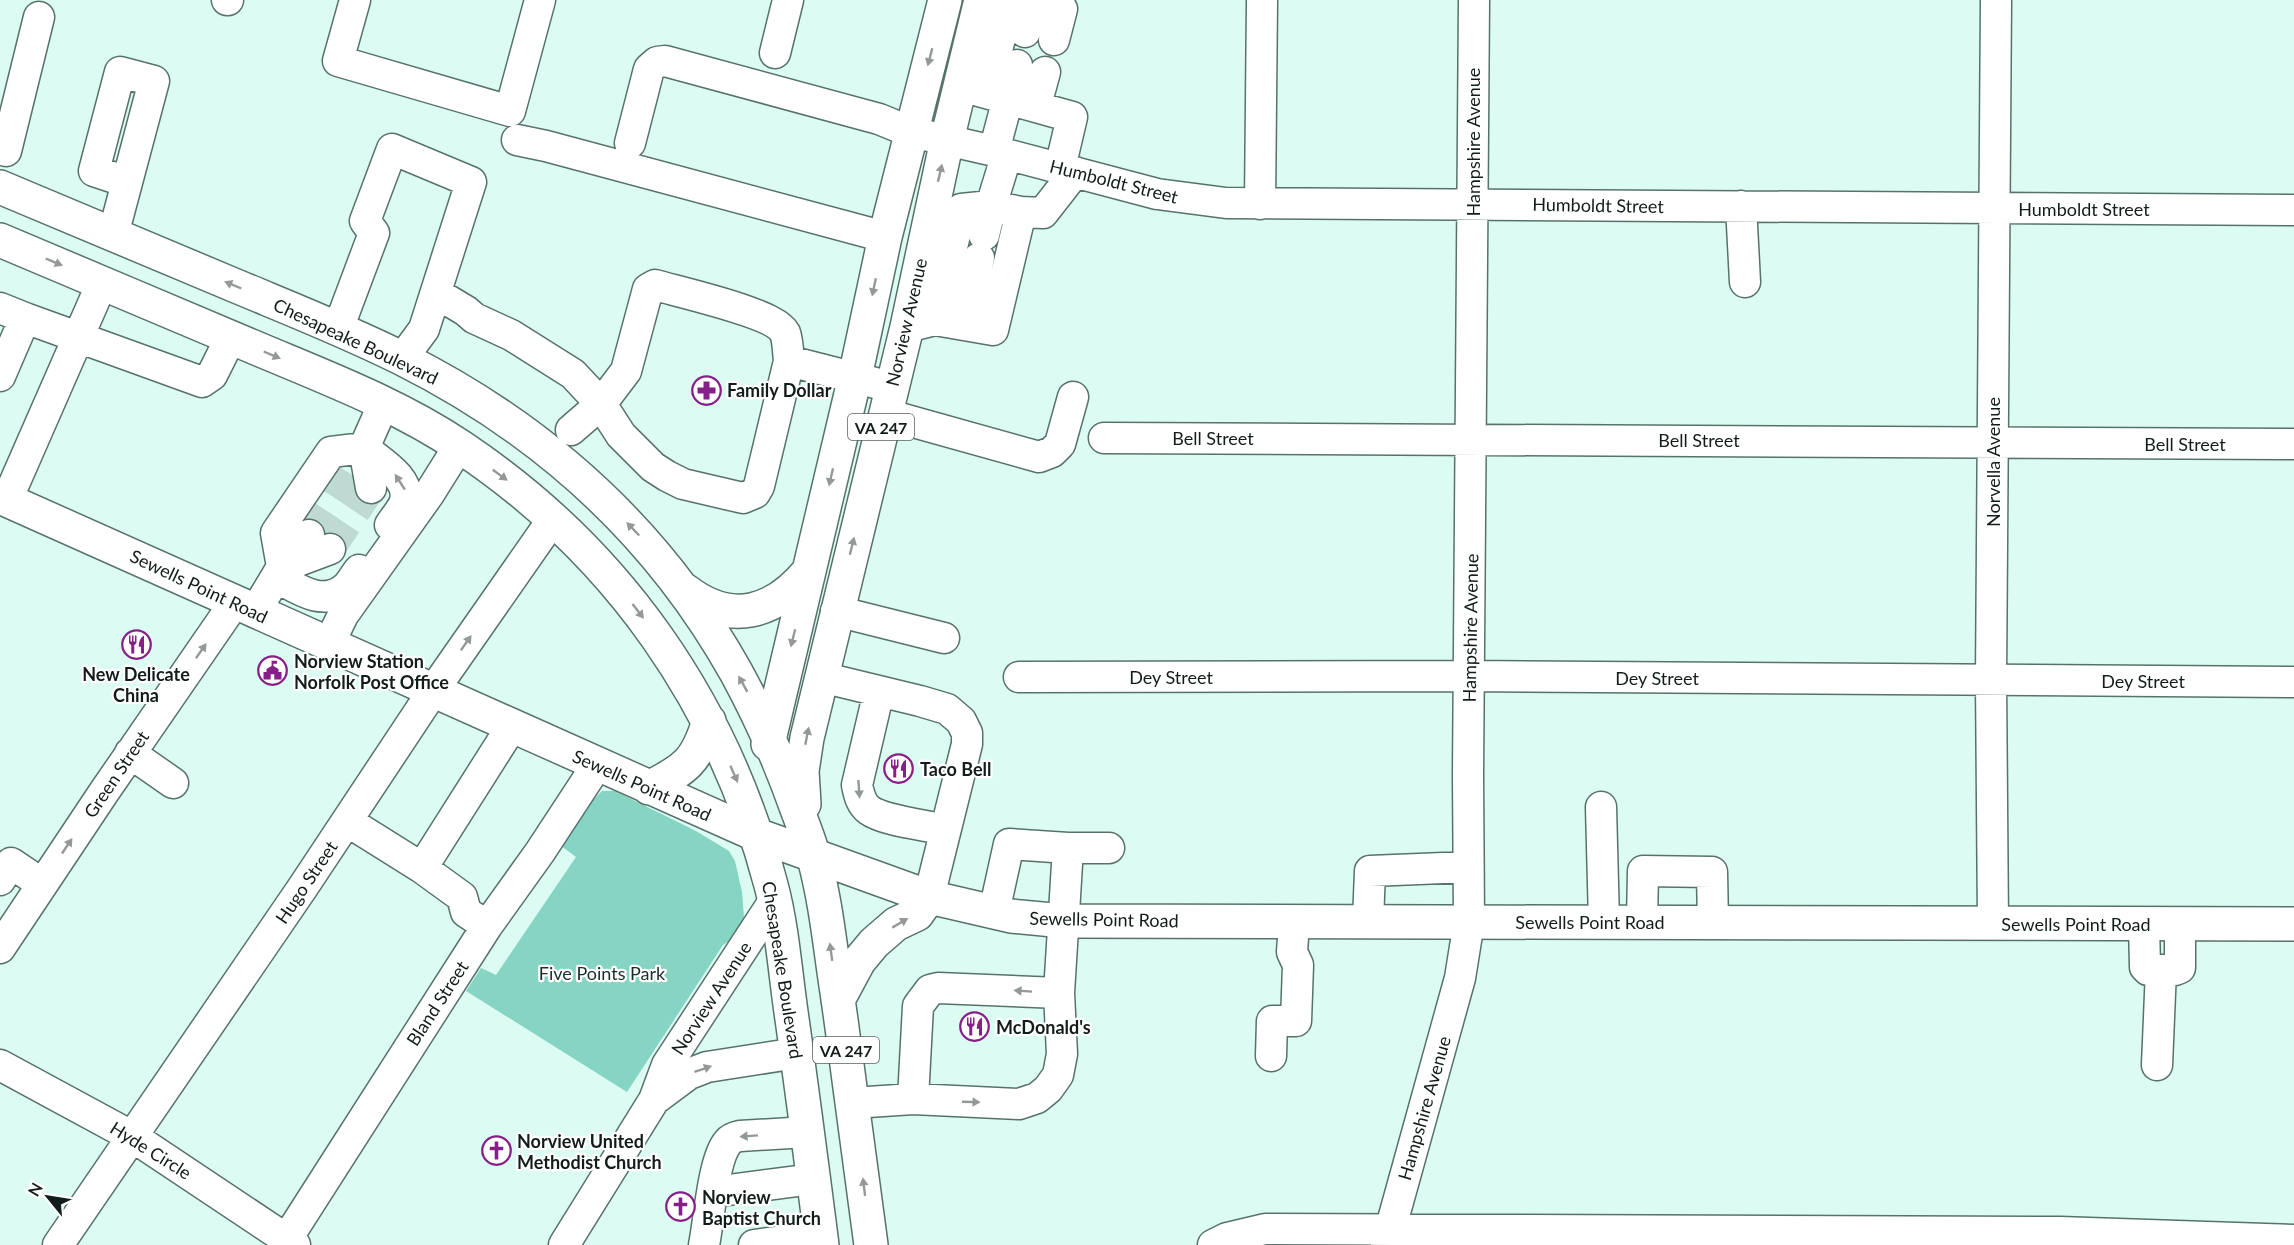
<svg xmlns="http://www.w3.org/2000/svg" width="2294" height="1245" font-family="Lato,sans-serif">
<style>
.green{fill:#85d4c4}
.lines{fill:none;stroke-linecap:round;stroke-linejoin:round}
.minor-tunnel{stroke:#bedad3;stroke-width:30;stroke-dasharray:30 15;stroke-linecap:butt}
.minor-casing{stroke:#57726c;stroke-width:33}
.major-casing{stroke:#57726c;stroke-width:36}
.minor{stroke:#fff;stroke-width:30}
.major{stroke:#fff;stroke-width:33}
.oneway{fill:#949998}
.labels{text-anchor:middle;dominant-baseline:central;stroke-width:4.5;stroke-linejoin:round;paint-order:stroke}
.shield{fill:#fff;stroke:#59615f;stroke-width:1.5}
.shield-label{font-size:16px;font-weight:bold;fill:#121d1b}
.street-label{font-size:18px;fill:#121d1b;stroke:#fff}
.poi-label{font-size:18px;font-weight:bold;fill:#121d1b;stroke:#fff;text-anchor:start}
.park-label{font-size:18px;fill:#182e29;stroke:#fff}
</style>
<rect width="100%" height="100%" fill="#dcfbf3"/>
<!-- green -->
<path class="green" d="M602,791H615L696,831L729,851L735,861L742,892L744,918L735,937L723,945L627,1092L466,991L481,968L496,975L576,857L560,845L585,808Z"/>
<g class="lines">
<!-- minor-tunnel -->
<path class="minor-tunnel" d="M309,535L349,473
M330,549L371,488"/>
<defs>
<path id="minor" d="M227,0H228
M355,0L338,61L510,111L540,0
M1010,0L989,81L1039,94L1045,72
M1021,0L1062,9L1054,40
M1025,32L1035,0
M775,53L788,0
M961,86L1072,117L1060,168
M517,140L546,146L885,237
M630,143L649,69L657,62L665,61L879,119L911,132L994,151L1157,194L1226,203L2294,210
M6,151L39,17
M994,151L1017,65
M1260,204L1262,0
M1741,206L1745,282
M1021,212L1043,213L1075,172
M113,235L154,81L120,72L94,171L127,182
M436,293L466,311L474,318L511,335L573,374L601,404L621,435L653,467L667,476L683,484L743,498L755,493L759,486L789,361L891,387
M0,308L25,318L0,376
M25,318L202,382L212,375L231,337
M935,320L961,209L991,206L1007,154
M965,325L979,258
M907,327L935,320L993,330L1021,212L991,206L984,235
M338,329L374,233L365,221L392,149L471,182L424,329L402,359
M885,414L1039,457L1052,452L1060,444L1073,397
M571,430L601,404L626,371L648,289L655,285C679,292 775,313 785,333C788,341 788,353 789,361
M1104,438L2294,444
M364,448C379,461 411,478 405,501C403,509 395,517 390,525
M364,448L371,488
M7,500L102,283
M309,535L282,567L330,549
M276,577C297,588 321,607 344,589C350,585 354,576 359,570
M836,611L944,638
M255,612L282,567L276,533L331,452L364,448L384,403
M329,644L343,615L429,494L459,446
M821,677L920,701L947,709L961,721L967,733V744L929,897
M1019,677L1470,676L2294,682
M879,691L857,785C859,795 861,804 869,810C884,821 926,825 945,830
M130,753L173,783
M1601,807L1604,922
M347,821L422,868L512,726
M422,868L462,897L466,912L487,926
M0,880L11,863L42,884
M994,912L1009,844L1068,848H1109
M1368,921L1370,871L1468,867
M1642,922L1643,871L1712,872L1713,923
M1993,924L1991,680L1996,0
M2144,924L2145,967L2148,970H2175L2180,968V924
M0,948L104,792L235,602
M1059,993L1068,848
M1271,1056L1272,1021H1296L1298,965L1292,952L1294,923
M0,1065L133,1137L295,1245
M2157,1065L2161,970
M654,1100L689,1074L707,1067L797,1053
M853,1103L913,1099L1019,1104L1037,1098L1048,1089L1058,1075L1062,1054L1059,993L938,988L930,990L918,1006L913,1099
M713,1192L813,1179
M58,1245L303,887L433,691L553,519
M283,1245L487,926L540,852L597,765
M564,1245L654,1100L667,1065L774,901
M704,1245C709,1221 713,1159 728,1142C731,1138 735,1137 740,1136L807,1132
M754,1245L820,1236
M1213,1245L1227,1238L1265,1229L2060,1232L2294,1240
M1386,1245L1460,978L1469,922L1468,775L1474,0"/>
<path id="major" d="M0,187C78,220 157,253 236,286C291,309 347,331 401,358C543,429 658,533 736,672C760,716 780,761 797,809C803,825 810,842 814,858C826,902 830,947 837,992C849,1076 860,1160 871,1245
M0,240C88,277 175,314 263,351C330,379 400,406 461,447C618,552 723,703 771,885C782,926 785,970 791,1012C802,1089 812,1167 822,1245
M0,497L757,835L929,897L1011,916L1064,921L2294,924
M686,591C732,626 774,613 809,571
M768,744L855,377L885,237L945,0
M649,788C686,768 696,763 709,721
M804,804L802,771L807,738L907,327L947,140L981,0
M838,1000L859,961L874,943L896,924L917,914L929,897"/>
</defs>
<!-- minor casing -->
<use href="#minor" class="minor-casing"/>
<!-- major casing -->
<use href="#major" class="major-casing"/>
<!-- minor -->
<use href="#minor" class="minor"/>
<!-- major -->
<use href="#major" class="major"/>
</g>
<!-- one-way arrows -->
<defs><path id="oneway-solid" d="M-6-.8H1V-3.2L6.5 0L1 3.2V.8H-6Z" transform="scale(1.5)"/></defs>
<g class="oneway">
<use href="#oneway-solid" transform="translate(930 57) rotate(105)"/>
<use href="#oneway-solid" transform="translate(940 173) rotate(-77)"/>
<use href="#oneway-solid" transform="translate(54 262) rotate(23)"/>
<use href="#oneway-solid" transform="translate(233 285) rotate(-157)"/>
<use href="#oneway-solid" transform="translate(874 287) rotate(102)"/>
<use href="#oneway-solid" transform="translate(272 355) rotate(23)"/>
<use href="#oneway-solid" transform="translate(500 475) rotate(36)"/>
<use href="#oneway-solid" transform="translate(831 477) rotate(103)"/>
<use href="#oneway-solid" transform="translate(400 482) rotate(-123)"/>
<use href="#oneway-solid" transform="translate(633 529) rotate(-134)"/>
<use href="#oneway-solid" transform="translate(852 546) rotate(-76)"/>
<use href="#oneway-solid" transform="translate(638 611) rotate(52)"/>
<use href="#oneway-solid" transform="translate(793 638) rotate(104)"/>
<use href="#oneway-solid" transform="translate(466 643) rotate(-55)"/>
<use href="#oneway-solid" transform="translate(201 651) rotate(-55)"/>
<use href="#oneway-solid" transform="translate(743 684) rotate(-119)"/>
<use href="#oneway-solid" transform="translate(807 736) rotate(-79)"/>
<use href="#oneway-solid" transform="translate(734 774) rotate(66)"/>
<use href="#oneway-solid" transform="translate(859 789) rotate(86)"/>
<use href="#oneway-solid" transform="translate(67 846) rotate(-56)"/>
<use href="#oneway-solid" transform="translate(900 923) rotate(-31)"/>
<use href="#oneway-solid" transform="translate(831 952) rotate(-98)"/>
<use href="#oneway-solid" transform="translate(1023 991) rotate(-176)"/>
<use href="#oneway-solid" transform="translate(703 1069) rotate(-19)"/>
<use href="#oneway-solid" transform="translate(971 1102) rotate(2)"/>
<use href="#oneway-solid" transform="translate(749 1136) rotate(176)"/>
<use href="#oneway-solid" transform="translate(864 1187) rotate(-97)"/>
</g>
<!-- icons -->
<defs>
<symbol id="pharmacy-ring" viewBox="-11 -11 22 22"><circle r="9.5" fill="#fff" stroke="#862088" stroke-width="1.5"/><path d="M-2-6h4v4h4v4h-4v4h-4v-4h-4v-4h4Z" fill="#862088"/></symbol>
<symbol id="restaurant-ring" viewBox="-11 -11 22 22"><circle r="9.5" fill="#fff" stroke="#862088" stroke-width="1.5"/><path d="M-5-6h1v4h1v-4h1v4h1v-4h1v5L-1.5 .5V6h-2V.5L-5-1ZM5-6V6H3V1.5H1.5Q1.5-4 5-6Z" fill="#862088"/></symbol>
<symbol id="civic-ring" viewBox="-11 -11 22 22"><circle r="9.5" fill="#fff" stroke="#862088" stroke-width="1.5"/><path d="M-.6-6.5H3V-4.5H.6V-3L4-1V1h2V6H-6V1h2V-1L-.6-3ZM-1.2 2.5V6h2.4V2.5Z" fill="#862088"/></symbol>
<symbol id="church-ring" viewBox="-11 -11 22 22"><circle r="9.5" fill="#fff" stroke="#862088" stroke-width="1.5"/><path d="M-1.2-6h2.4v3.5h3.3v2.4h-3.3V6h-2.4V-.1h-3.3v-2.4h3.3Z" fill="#862088"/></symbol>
</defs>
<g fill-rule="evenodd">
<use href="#pharmacy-ring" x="690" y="374" width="33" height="33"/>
<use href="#restaurant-ring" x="120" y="628" width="33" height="33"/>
<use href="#civic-ring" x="256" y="654" width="33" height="33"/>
<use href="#restaurant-ring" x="882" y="752" width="33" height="33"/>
<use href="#restaurant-ring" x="958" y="1010" width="33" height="33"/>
<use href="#church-ring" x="480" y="1134" width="33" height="33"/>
<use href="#church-ring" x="664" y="1190" width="33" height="33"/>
</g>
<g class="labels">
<!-- shield labels -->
<g class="shield">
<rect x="848" y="414" width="66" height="26" rx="4.5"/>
<rect x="813" y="1037" width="66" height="26" rx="4.5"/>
</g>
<g class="shield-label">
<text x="881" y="427">VA 247</text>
<text x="846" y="1050">VA 247</text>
</g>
<!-- street labels -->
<g class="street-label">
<text transform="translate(1473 142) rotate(-90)">Hampshire Avenue</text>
<text transform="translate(1114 181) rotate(14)">Humboldt Street</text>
<text transform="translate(1598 205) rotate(1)">Humboldt Street</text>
<text x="2084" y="209">Humboldt Street</text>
<text transform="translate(906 322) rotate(-77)">Norview Avenue</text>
<text transform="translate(356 341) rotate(25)">Chesapeake Boulevard</text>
<text x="1213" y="438">Bell Street</text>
<text x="1699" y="440">Bell Street</text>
<text x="2185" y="444">Bell Street</text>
<text transform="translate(1993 462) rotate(-90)">Norvella Avenue</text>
<text transform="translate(199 586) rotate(25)">Sewells Point Road</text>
<text transform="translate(1470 628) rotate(-89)">Hampshire Avenue</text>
<text x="1171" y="677">Dey Street</text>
<text x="1657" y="678">Dey Street</text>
<text x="2143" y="681">Dey Street</text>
<text transform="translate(116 774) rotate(-56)">Green Street</text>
<text transform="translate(642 785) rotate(24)">Sewells Point Road</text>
<text transform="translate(306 882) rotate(-56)">Hugo Street</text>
<text transform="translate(1104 919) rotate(1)">Sewells Point Road</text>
<text x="1590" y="922">Sewells Point Road</text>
<text x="2076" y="924">Sewells Point Road</text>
<text transform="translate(783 970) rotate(81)">Chesapeake Boulevard</text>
<text transform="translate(711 998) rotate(-57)">Norview Avenue</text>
<text transform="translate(437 1003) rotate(-57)">Bland Street</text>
<text transform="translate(1424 1108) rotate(-74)">Hampshire Avenue</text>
<text transform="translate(151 1150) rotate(32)">Hyde Circle</text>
</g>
<!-- poi labels -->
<g class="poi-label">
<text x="727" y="390">Family Dollar</text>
<text x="294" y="661">Norview Station<tspan x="294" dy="21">Norfolk Post Office</tspan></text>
<text x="136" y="674" text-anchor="middle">New Delicate<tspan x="136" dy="21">China</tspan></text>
<text x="920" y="769">Taco Bell</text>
<text x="996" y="1027">McDonald's</text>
<text x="517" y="1141">Norview United<tspan x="517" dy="21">Methodist Church</tspan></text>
<text x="702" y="1197">Norview<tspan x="702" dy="21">Baptist Church</tspan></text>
</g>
<!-- park labels -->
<g class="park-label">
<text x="602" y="973">Five Points Park</text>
</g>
</g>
<!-- north arrow -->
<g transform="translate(48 1197) rotate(300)" stroke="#ffffff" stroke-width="4.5" paint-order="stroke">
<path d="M0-4.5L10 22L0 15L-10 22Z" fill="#121d1b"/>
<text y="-9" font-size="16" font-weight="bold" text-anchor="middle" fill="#121d1b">N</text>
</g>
</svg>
